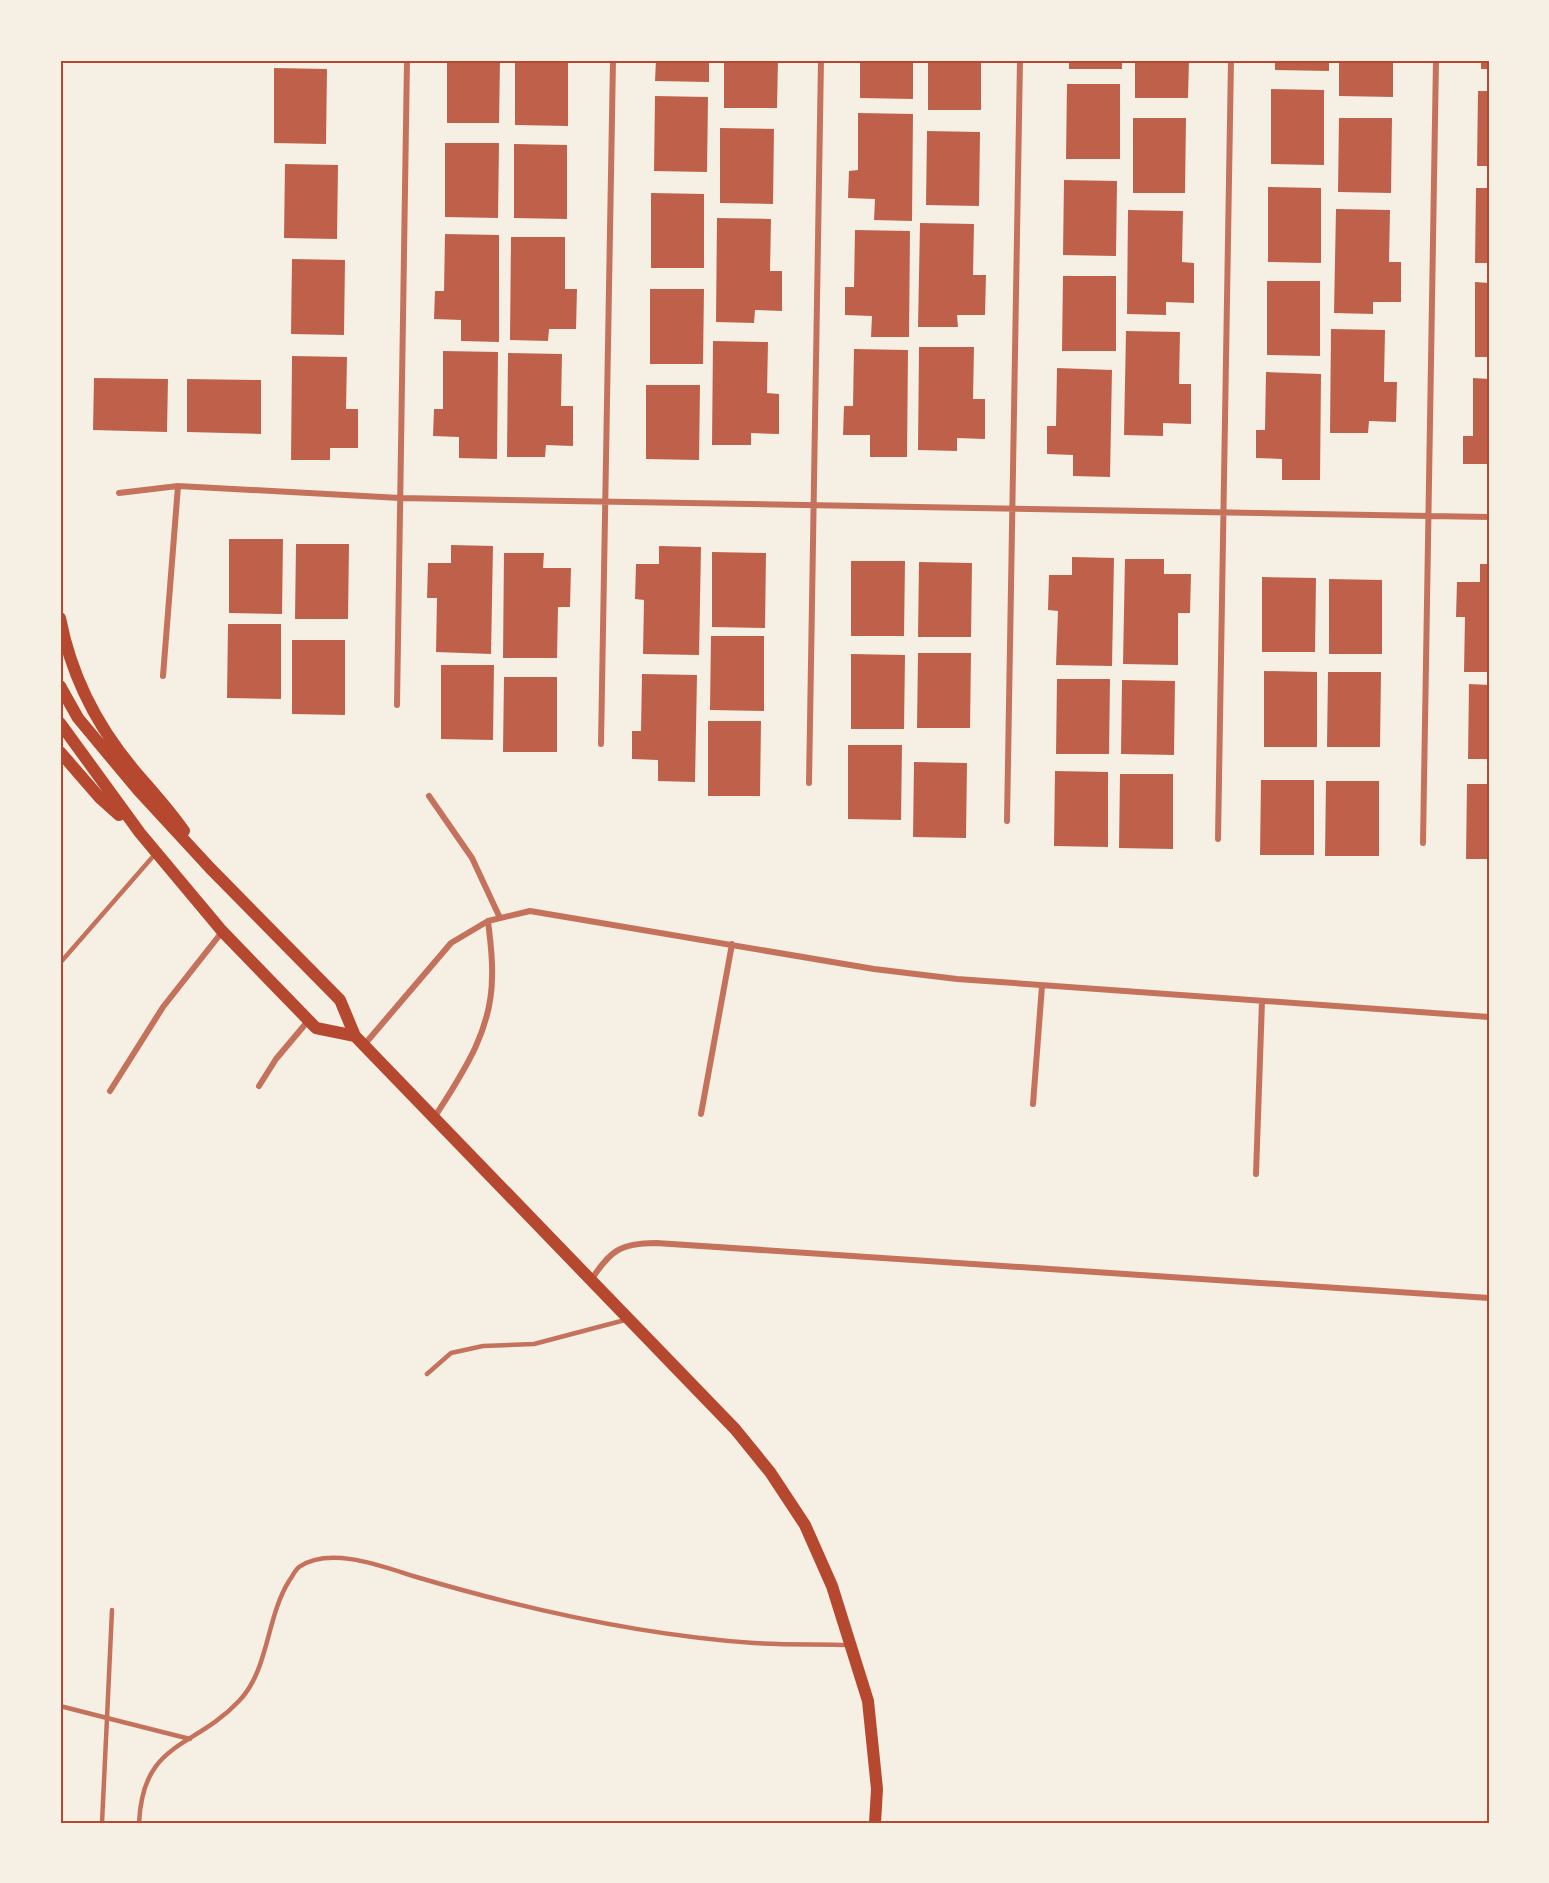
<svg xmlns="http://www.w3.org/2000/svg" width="1549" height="1883" font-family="'PT Sans',sans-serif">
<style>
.building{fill:#bf614a}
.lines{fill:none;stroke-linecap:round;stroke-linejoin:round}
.service{stroke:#c5725c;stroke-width:4.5}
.minor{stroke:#c5725c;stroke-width:6}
.secondary{stroke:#b5482f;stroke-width:12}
.neatline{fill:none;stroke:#b5482f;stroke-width:2}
</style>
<rect width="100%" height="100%" fill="#f6efe4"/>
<!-- building -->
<path class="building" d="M447,60H500L499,123H447Z
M515,60H568V126L515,125Z
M656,60H709V82L655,81Z
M724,60H778L777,108H724Z
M860,60H913V99L860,98Z
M928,60H981V110H928Z
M1069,60H1122V69H1069Z
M1135,60H1189L1188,98H1135Z
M1275,60H1329V71L1275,70Z
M1339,60H1393V97L1339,96Z
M1481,60H1489V69H1481Z
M274,68L327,69L326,144L274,143Z
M1067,84H1120V159H1066Z
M1271,89L1324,90V165L1271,164Z
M1478,91H1489V166H1477Z
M655,96L708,97L707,172L654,171Z
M858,113L913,114L912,221L874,220L875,199L848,198L849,171L858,170Z
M1133,118H1186L1185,193H1133Z
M1339,118H1392L1391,193L1338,192Z
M720,128L774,129L773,204L720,203Z
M927,131L980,132L979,206L926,205Z
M445,143H499L498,218L445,217Z
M514,144L567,145V219L514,218Z
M285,164L338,165L337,239L284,238Z
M1064,180L1117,181L1116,256L1063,255Z
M1268,187L1321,188V263L1268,262Z
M1476,188H1489V263H1475Z
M651,193L704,194V268H651Z
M1336,209L1390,210L1389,262H1401V302H1373V314L1334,313Z
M1128,210L1183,211L1182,262L1194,263V303L1166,302V315L1127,314Z
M717,218L771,219L770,271H782V311L755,310L754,323L716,322Z
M920,223L974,224L973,275H986L985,315H957L958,327H918Z
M855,230L910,231L909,337H871L872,316L845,315V287H854Z
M445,234L499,235V342L461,341V320L434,319L435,291H444Z
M511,237H565V289H577L576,329H549L548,341L510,340Z
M292,259L345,260L344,335L291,334Z
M1063,276H1116V351H1062Z
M1267,281H1320V356L1267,355Z
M1475,282L1489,283V357H1475Z
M650,289H704L703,364H650Z
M1331,329L1385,330L1384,382H1397L1396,422L1369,421L1368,433H1330Z
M1126,331L1180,332L1179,384H1191V424L1163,423V436L1124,435Z
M713,341L768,342L767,393L779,394V434L751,433V445H712Z
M919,347H974L973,399H985V439L957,438V451L918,450Z
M854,349L908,350L907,457H870V435H843L844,406H853Z
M443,351L498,352L497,459L459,458V437L433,436L434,409H443Z
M508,353L562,354L561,406H573V446L546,445L545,457H507Z
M292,356L347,357L346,409H358V448H330V460H291Z
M1057,368L1112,370L1110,477L1073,476V455L1047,454V426H1056Z
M1266,372L1321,374L1320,480H1282V459L1256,458V430H1265Z
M94,378L168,379L167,432L93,430Z
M1473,378L1489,379V464H1463V436H1473Z
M187,379L261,380V434L187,432Z
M646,385H700L699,460L646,459Z
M229,539H283L282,614L229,613Z
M296,544H349L348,619H295Z
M451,545L493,546L491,654L436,652L437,598H427L428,563H451Z
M659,546L701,547L699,655L643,654L644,600L635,599L636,564H659Z
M712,552L766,553L765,628L712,627Z
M504,553H544L543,568H571L570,607H558L557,658H503Z
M1072,557L1114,558L1112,666L1056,665L1058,611L1048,610L1049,575H1072Z
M1125,559H1164V574H1191L1190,613H1178V665L1123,664Z
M851,561H905L904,636H851Z
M919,562L972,563L971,637H918Z
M1480,564H1489V672H1464L1465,617H1456L1457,582H1480Z
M1262,577L1316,578L1315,652H1262Z
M1329,579L1382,580V654H1329Z
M228,624H281V699L227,698Z
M711,636H764V711L710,710Z
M292,640H345V715L292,714Z
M918,653H971L970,728H917Z
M851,654L905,655L904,729H851Z
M441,665H494L493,740L441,739Z
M1264,671L1317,672V747H1264Z
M1328,672H1381L1380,747H1327Z
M642,674L697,675L695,782L658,781V760L632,759V731H641Z
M504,677H557V752H503Z
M1057,679H1110L1109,754H1056Z
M1122,680L1175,681L1174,755L1121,754Z
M1469,684L1489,685V759H1468Z
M708,721H761L760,796H708Z
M848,745H902L901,820L848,819Z
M914,762L967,763L966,838L913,837Z
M1055,771L1108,772V847L1054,846Z
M1120,774H1173V849L1119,848Z
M1261,780H1314V855H1260Z
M1326,781H1379V856H1325Z
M1467,784H1489V859H1466Z"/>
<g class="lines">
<!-- service -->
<path class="service" d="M60,963L156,853
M427,1374L451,1353L483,1346L534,1344L625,1320
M60,1706L107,1718L112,1610
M102,1823L107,1718L190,1739
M139,1823C143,1740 193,1750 239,1701C269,1670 266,1618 289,1581C292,1577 295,1570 299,1567C329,1546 382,1566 413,1576C524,1609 638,1635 754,1643C785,1645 817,1644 849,1645"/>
<!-- minor -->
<path class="minor" d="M119,493L178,486L400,498L1489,517
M163,676L178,486
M397,705L407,60
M601,744L613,60
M809,783L821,60
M429,796L472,858L500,918
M1007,821L1020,60
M1218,839L1231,60
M1423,843L1436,60
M364,1045L451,943L488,921L530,911L874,969L957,979L1489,1017
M259,1086L276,1059L308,1021
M110,1091L163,1007L222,932
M1033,1104L1042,986
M701,1114L732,944
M434,1118C462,1074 492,1031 492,977C493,958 490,939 488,921
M1256,1174L1262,1001
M591,1280C610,1251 620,1243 656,1243L1489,1298"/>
<!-- secondary -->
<path class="secondary" d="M60,618C71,675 96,725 134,770C151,790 169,809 184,831
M60,686L78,718L138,790L210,868L340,1000L355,1036L735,1429L770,1472L805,1525L832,1586L868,1701L877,1789L875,1823
M60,723L140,833L222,931L316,1028L355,1036
M60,752L100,798L119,815"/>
</g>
<!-- border -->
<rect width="1549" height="1883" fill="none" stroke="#f6efe4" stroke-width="123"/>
<rect x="62" y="62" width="1426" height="1760" class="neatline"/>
</svg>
